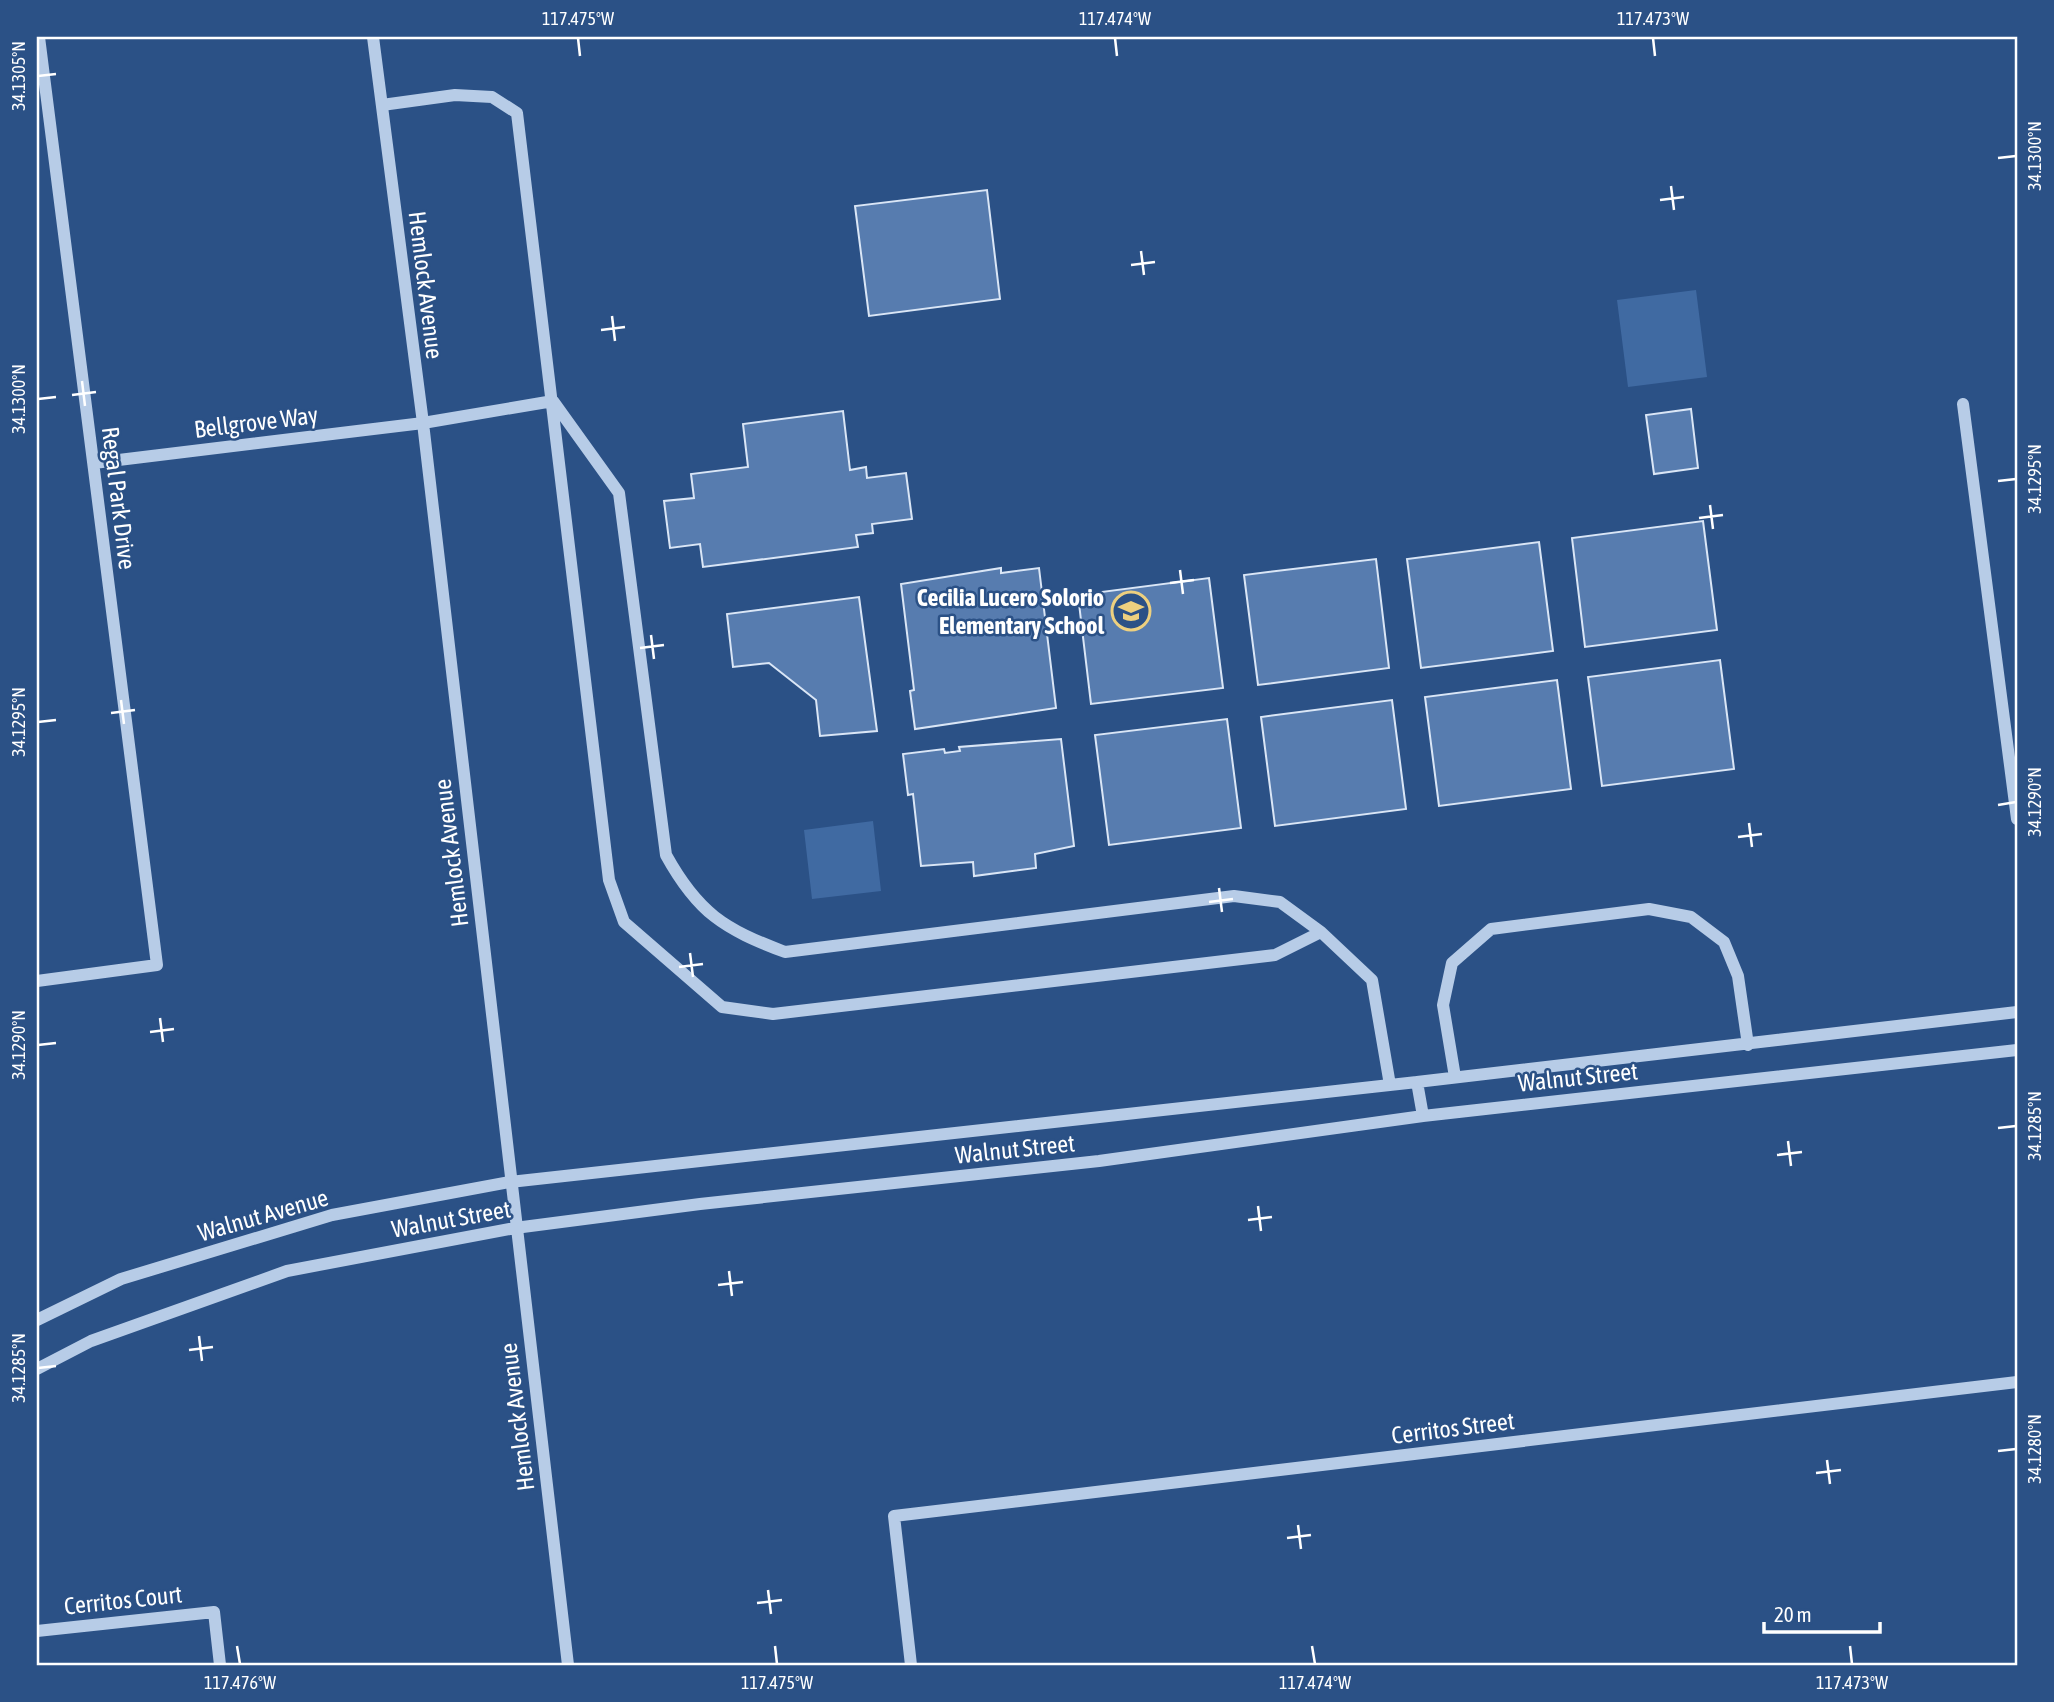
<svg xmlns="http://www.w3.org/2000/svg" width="2054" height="1702" font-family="'Asap Condensed',sans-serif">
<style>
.green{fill:#406aa2}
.building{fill:#577caf;stroke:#dae6f6;stroke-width:2}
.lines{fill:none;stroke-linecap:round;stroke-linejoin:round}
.minor{stroke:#b7cce7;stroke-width:12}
.ticks{fill:none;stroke:#fff;stroke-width:2.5}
.labels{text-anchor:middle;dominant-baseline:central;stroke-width:5;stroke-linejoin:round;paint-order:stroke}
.street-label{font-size:24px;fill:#fff;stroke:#2b5186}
.poi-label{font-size:24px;font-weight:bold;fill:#fff;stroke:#2b5186;text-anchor:end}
.neatline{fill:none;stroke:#fff;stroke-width:2.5}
.ticks-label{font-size:18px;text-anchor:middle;fill:#fff}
</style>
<rect width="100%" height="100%" fill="#2b5186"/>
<!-- green -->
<path class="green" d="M1696,290L1707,377L1628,387L1617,300Z
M873,821L881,891L812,899L804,830Z"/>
<!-- building -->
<path class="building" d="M987,190L1000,299L869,316L855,206Z
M1691,409L1698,468L1654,474L1646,415Z
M843,411L850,470L866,467L867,478L906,473L912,519L872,524L873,533L856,535L858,547L703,567L700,544L670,548L664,501L694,498L691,474L748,467L743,424Z
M1703,521L1717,630L1585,647L1572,538Z
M1539,542L1553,651L1421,668L1407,559Z
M1376,559L1389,668L1258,685L1244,575Z
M1001,568V573L1039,568L1056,708L915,729L910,691L914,690L901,584Z
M1209,578L1223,688L1091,704L1078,595Z
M859,597L877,731L820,736L816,700L769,663L733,667L727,614Z
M1720,660L1734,769L1602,786L1588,677Z
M1557,680L1571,789L1439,806L1425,697Z
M1392,700L1406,809L1275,826L1261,717Z
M1227,719L1241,828L1109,845L1095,735Z
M1061,739L1074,846L1035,854L1036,868L974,876L973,862L921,866L913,794L908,795L903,754L944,749L945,753L960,751L959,747Z"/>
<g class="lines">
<!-- minor -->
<path class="minor" d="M373,37L423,423L568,1665
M382,105L455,95L492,97L517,113L609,880L624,922L722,1007L773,1014L1275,955L1321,932
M1963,404L2017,819
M94,463L423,423L553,401L619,493L666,855C698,913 724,929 785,952L1234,896L1280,902L1321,932L1372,980L1390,1085
M37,981L157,965L39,37
M1455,1077L1443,1005L1452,963L1491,929L1649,909L1691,917L1724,942L1738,976L1748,1045
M1417,1082L1423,1116
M37,1320L121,1279L332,1215L510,1182L1417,1082L2017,1012
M37,1369L91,1341L287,1271L515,1228L700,1204L1099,1161L1423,1116L2017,1050
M37,1631L214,1612L220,1665
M911,1665L894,1516L2017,1382"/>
</g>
<!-- ticks -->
<path class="ticks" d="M578,38L580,56M1115,38L1117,56M1653,38L1655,56M38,76L56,74M1998,158L2016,156M1671,186L1674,210M1660,200L1684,197M1141,251L1144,275M1131,265L1155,262M612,316L615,341M601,330L625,327M82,381L85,406M72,395L96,392M38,399L56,397M1998,481L2016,479M1710,505L1713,529M1699,518L1723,515M1180,570L1183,594M1170,583L1194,580M651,635L654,659M640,648L664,645M121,700L124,724M111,713L135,710M38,722L56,720M1998,805L2016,802M1749,823L1752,847M1738,837L1762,834M1219,888L1222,912M1209,902L1233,899M690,953L693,977M679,967L703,964M160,1018L163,1042M150,1032L174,1029M38,1045L56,1043M1998,1128L2016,1126M1788,1141L1791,1166M1777,1155L1802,1152M1258,1206L1261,1231M1248,1220L1272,1217M729,1271L732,1296M718,1285L743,1282M199,1336L202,1361M189,1350L213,1347M38,1368L56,1366M1998,1451L2016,1449M1827,1460L1830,1484M1816,1473L1841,1470M1298,1525L1301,1549M1287,1538L1311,1535M768,1590L771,1614M757,1603L782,1600M237,1646L240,1664M775,1646L777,1664M1312,1646L1315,1664M1850,1646L1852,1664"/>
<!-- icons -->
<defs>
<symbol id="school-ring" viewBox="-11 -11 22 22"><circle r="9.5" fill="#2b5186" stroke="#edd07f" stroke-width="1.5"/><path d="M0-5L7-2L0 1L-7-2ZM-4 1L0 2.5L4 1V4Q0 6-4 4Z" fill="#edd07f"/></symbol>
</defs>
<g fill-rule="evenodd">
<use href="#school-ring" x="1109" y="589" width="44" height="44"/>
</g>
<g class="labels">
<!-- street labels -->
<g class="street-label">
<text transform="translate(426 285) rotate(83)">Hemlock Avenue</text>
<text transform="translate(256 422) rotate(-7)">Bellgrove Way</text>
<text transform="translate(119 498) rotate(83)">Regal Park Drive</text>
<text transform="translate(451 853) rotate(-97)">Hemlock Avenue</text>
<text transform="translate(1578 1077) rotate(-6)">Walnut Street</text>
<text transform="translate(1015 1149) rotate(-6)">Walnut Street</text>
<text transform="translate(263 1215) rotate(-16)">Walnut Avenue</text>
<text transform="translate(451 1219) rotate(-10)">Walnut Street</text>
<text transform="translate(517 1417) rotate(-97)">Hemlock Avenue</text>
<text transform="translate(1453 1428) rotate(-7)">Cerritos Street</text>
<text transform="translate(123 1600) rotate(-6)">Cerritos Court</text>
</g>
<!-- poi labels -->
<g class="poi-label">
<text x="1104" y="597">Cecilia Lucero Solorio<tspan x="1104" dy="28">Elementary School</tspan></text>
</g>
</g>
<!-- border -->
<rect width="2054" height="1702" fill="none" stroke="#2b5186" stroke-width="77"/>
<!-- scale -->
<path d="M1764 1622v10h116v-10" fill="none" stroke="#ffffff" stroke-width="3.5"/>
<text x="1774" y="1622" font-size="21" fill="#ffffff" stroke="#2b5186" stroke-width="5" paint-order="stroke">20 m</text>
<rect x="38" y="38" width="1978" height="1626" class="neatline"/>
<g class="ticks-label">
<text x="578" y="25">117.475°W</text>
<text x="1115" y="25">117.474°W</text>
<text x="1653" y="25">117.473°W</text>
<text transform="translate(19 76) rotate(-90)" y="6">34.1305°N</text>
<text transform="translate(2035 156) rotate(-90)" y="6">34.1300°N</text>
<text transform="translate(19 399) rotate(-90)" y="6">34.1300°N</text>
<text transform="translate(2035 479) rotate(-90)" y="6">34.1295°N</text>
<text transform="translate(19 722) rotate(-90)" y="6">34.1295°N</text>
<text transform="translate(2035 802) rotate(-90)" y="6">34.1290°N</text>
<text transform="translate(19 1045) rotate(-90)" y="6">34.1290°N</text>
<text transform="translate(2035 1126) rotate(-90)" y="6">34.1285°N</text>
<text transform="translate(19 1368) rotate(-90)" y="6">34.1285°N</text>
<text transform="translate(2035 1449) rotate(-90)" y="6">34.1280°N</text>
<text x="240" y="1689">117.476°W</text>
<text x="777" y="1689">117.475°W</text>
<text x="1315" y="1689">117.474°W</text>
<text x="1852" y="1689">117.473°W</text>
</g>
</svg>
